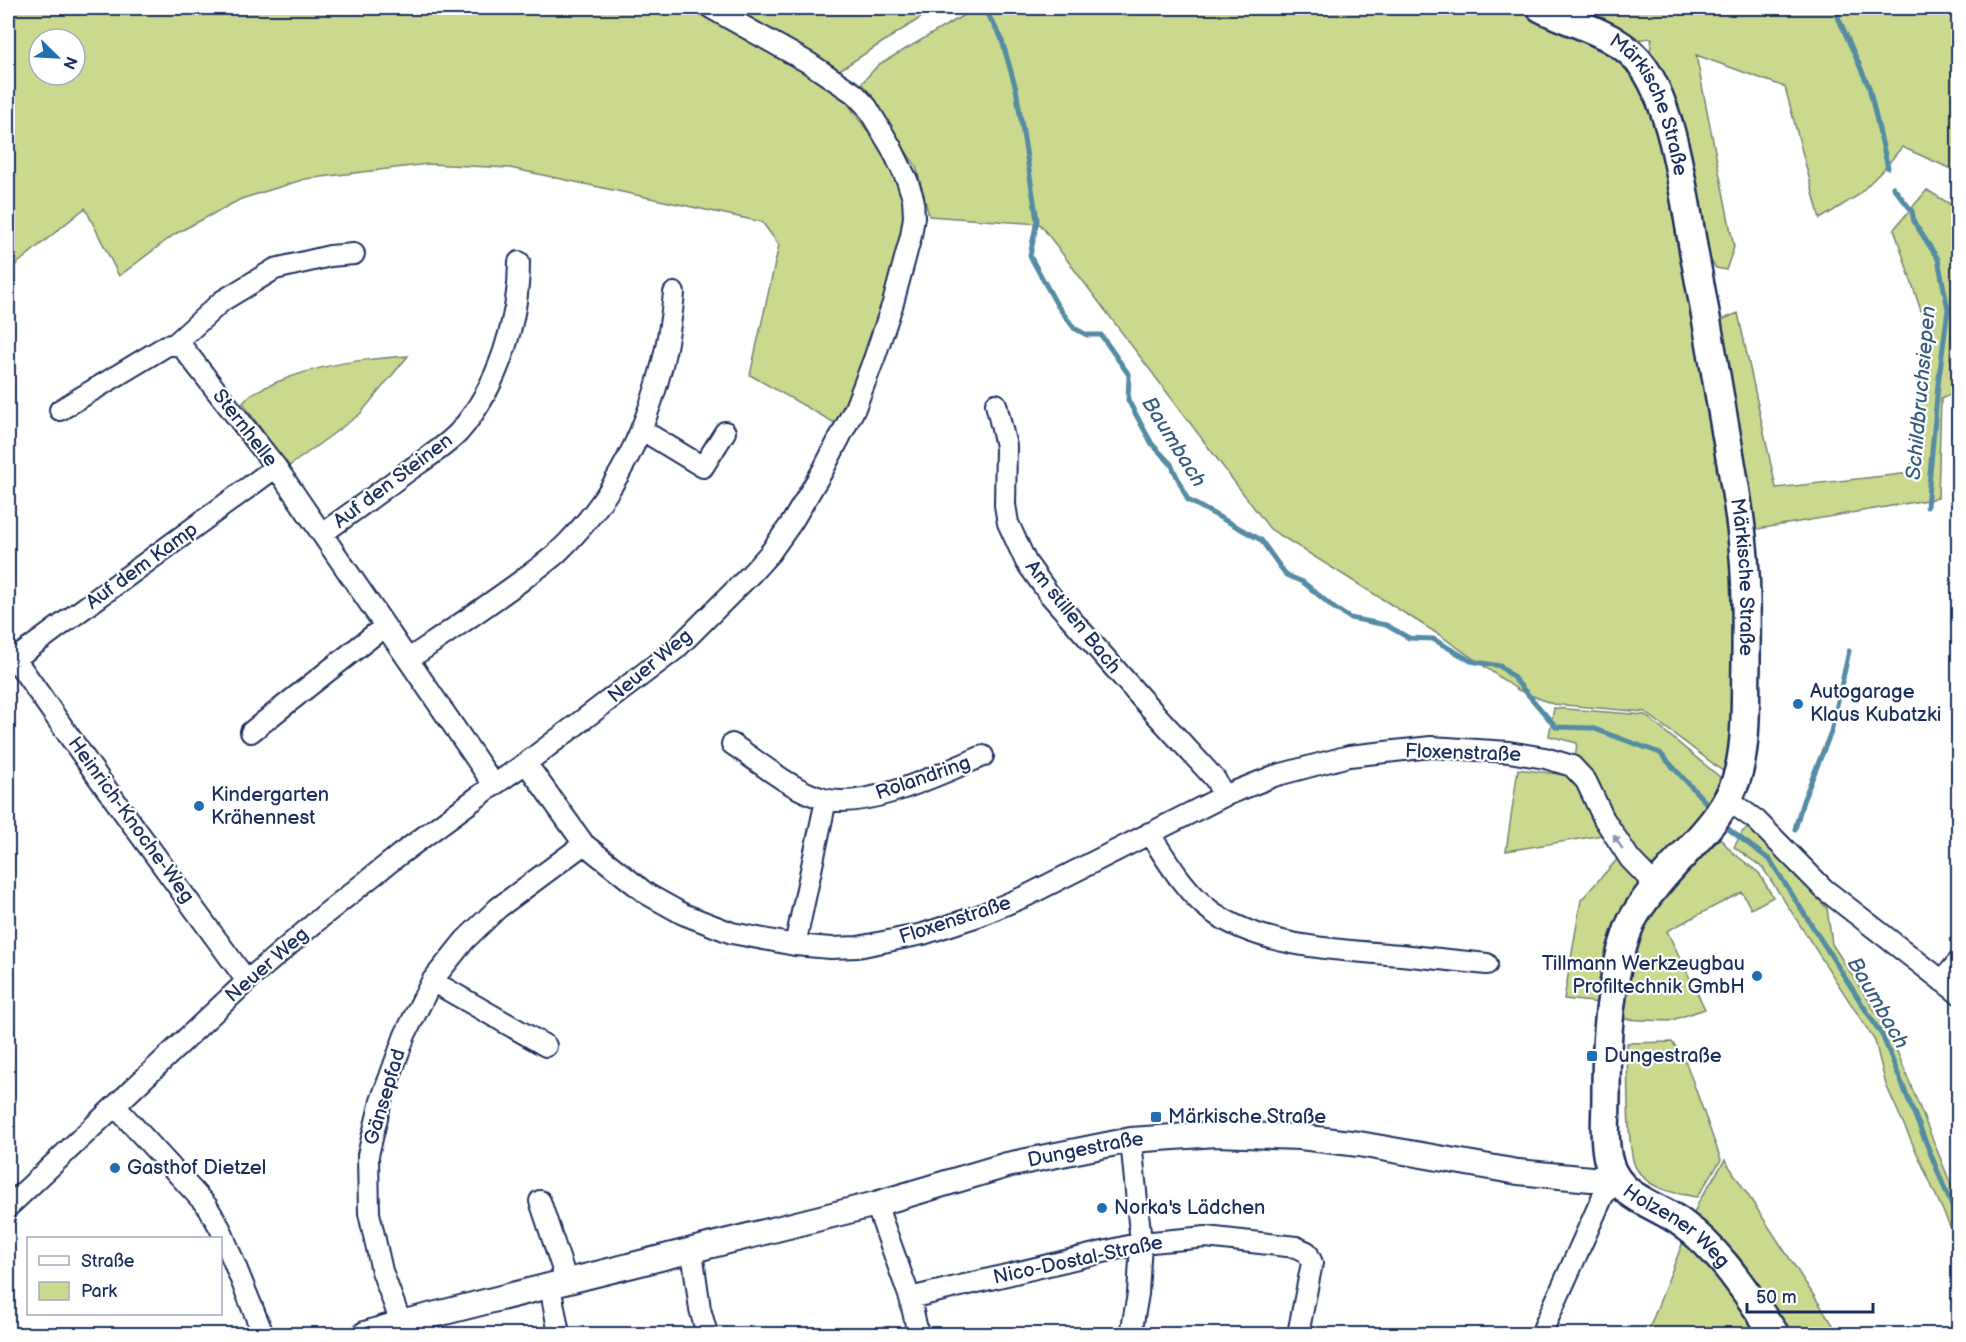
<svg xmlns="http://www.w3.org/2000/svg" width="1966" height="1342" font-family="'Balsamiq Sans',sans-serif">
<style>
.green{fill:#cad98d;stroke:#728476;stroke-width:1.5;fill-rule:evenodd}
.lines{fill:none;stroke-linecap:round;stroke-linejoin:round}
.stream{stroke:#538ca4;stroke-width:5}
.minor-casing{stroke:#1b2f5e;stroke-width:24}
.tertiary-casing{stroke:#1b2f5e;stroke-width:28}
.secondary-casing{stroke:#1b2f5e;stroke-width:32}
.minor{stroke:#fff;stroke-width:20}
.tertiary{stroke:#fff;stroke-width:24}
.secondary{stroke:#fff;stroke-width:27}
.oneway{fill:#8d97ae}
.poi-dot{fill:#1f6fb2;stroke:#fff;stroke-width:2}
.labels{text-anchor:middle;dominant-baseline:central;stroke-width:4.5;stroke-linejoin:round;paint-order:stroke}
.street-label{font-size:20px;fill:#1b2f5e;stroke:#fff}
.poi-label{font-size:20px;fill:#1b2f5e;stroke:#fff;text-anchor:start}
.water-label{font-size:21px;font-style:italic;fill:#375e81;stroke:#fff}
</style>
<rect width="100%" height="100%" fill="#fff"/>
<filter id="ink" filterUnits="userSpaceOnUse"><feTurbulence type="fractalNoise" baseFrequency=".0167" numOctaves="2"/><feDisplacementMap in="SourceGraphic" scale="12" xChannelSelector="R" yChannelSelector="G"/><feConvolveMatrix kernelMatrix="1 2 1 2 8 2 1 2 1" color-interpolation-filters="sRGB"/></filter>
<g filter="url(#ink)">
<!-- green -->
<path class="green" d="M8,8H692L699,10L840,93L885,155L904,194L910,223L870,341L838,425L750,375L779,245L762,222L510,168L428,164L305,179L241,199L175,234L119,276L85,208L8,271ZM39,39H75V75H39Z
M729,8H936L838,71Z
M976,8H1517L1596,46L1630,71L1658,124L1694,288L1735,572L1738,670L1728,775L1645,712L1553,704L1518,690L1438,634L1270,529L1040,224L929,216L916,166L860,85L878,65Z
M1564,8H1958V172L1902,147L1883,170L1857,196L1820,219L1785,87L1696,55L1734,247L1726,270L1716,268L1707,256L1649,58L1652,38L1632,40Z
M1927,190L1958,209C1959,259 1952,309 1950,359L1958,366V391L1941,399L1938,498L1752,530L1719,321L1738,313L1776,488L1911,473L1924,320L1894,229Z
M408,356L360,414L288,467L243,403C252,391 264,388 277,382C321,364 362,359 408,356Z
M1554,708L1645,715L1722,779L1701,814L1638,890L1609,938L1601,1003L1564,999L1581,900L1630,845L1621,832L1506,851L1518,769L1573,776L1577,743L1549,736Z
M1749,828L1827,908L1832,944L1890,1034L1958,1202V1244L1886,1085L1875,1041L1763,868L1734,847L1743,831Z
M1720,838L1732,852L1759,873L1773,897L1751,909L1742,892L1667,931L1705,1009L1669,1021L1618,1019C1623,990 1628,955 1643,930C1663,895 1693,867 1720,838Z
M1672,1042L1684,1057L1721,1160L1697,1197C1674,1193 1649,1190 1636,1168C1626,1152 1628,1067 1627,1043Z
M1725,1160L1839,1334H1647L1699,1201Z"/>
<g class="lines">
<!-- stream -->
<path class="stream" d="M984,8L1001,37L1016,89L1037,220L1030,256L1057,305L1074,328L1087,335H1101L1129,375L1128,400L1152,444L1171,464L1188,500L1261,540L1286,575L1303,582L1334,608L1350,618L1386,625L1409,638L1433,639L1471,661L1500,666L1512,676L1556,727L1592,728L1660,753L1710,807
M1834,8L1869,87L1888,168
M1893,187L1912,211L1914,222L1938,259L1948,309L1938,385L1927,507
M1727,828L1770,860L1883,1037L1958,1221
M1795,829L1803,801L1831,732L1849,651"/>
<defs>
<path id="minor" d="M175,344L222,301L275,269L330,256L354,254
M996,404L1006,446L1005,505L1008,523L1026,562L1049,594L1140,697L1215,779L1224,796
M60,410L166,346L175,344L183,348L276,467L494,785
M642,430L703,467L725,432
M323,533C351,513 380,492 408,471C425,459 445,447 459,432C498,387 519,320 519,262
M15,659L100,780L247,981
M409,659C447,633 484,608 521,581C533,571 546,563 557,553C629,485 665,390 674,293
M8,664L276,467
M251,732L385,626
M732,744C759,762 793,791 824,799C867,810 942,773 983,756
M526,763L584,844L647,894L683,914L732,933L795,945L831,948L858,947L923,934L978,916L1026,896L1224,796L1274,776L1349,756L1431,747L1509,752L1545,758L1572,766L1586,781L1604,819L1630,859L1656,886
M1728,800L1756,820L1824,889L1958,993
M1149,833C1167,860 1185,892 1211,911C1262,948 1341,950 1401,955C1430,958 1459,961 1487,964
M795,945L826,800
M432,981L546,1046
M1942,981L1958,962
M116,1107L207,1206L220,1228L263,1334
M1131,1140L1141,1243L1138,1294L1131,1334
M540,1201L567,1282
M876,1204L910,1298L918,1334
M8,1207L247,981L324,915L399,855L494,785L526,763L676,649L751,574L770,553L792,522L823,470L855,408L874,359L893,303L911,236L914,217L913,198L907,180L891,147L867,107L855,94L809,63L711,8
M692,1251L700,1309L707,1334
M550,1286L559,1334
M910,1298L1141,1243L1206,1237L1296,1247L1307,1252L1312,1263L1298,1334
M401,1323L382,1271L369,1213L368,1155L381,1101L405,1035L432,981L465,940L498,908L584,844
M1541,1334L1603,1196L1616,1179"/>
<g id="tertiary">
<path id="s1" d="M365,1334L401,1323L876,1204L1007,1165L1131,1140L1216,1134L1300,1137L1359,1144L1518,1172L1591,1179H1616"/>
</g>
<g id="secondary">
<path id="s2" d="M1541,8C1576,26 1620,33 1644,68C1675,113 1685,203 1695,258C1707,320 1717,382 1728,445C1735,487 1743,530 1745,573C1747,603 1746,633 1746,664C1745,699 1747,736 1739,770C1727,819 1686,848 1656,886C1646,898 1633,915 1628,930C1609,983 1606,1039 1606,1095C1606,1117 1603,1142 1609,1163C1620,1199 1657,1204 1683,1224C1722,1252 1748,1296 1775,1334"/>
</g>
</defs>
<!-- minor casing -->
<use href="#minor" class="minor-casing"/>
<!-- tertiary casing -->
<use href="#tertiary" class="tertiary-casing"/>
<!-- secondary casing -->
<use href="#secondary" class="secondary-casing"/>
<!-- minor -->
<use href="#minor" class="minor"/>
<!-- tertiary -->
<use href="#tertiary" class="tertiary"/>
<!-- secondary -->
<use href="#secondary" class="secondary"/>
</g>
<!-- one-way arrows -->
<defs><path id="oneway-solid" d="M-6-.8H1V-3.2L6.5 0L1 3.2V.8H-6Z" transform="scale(1.5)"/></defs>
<use class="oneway" href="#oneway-solid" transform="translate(1618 842) rotate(-123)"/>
</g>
<!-- markers -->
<g class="poi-dot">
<circle cx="1798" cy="704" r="6"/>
<circle cx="199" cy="806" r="6"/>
<circle cx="1757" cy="976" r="6"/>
<rect x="1586" y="1050" width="12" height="12" rx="3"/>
<rect x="1150" y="1111" width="12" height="12" rx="3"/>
<circle cx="115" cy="1168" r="6"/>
<circle cx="1102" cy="1208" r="6"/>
</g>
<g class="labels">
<!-- street labels -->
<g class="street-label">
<text stroke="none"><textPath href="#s2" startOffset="156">Märkische Straße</textPath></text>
<text transform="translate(245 428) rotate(52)">Sternhelle</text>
<text transform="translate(393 481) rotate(-37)">Auf den Steinen</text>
<text transform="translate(142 566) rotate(-36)">Auf dem Kamp</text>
<text stroke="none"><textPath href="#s2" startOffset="642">Märkische Straße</textPath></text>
<text transform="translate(1073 617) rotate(51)">Am stillen Bach</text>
<text transform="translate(650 666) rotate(-40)">Neuer Weg</text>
<text transform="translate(1463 753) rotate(2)">Floxenstraße</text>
<text transform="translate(923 778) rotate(-19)">Rolandring</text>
<text transform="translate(131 820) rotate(54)">Heinrich-Knoche-Weg</text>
<text transform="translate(955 920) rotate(-18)">Floxenstraße</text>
<text transform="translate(267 965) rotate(-41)">Neuer Weg</text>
<text transform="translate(385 1097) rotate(-73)">Gänsepfad</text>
<text stroke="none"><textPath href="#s1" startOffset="744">Dungestraße</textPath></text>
<text stroke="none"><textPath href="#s2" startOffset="1362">Holzener Weg</textPath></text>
<text transform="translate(1078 1260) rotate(-12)">Nico-Dostal-Straße</text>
</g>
<!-- poi labels -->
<g class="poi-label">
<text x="1810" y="692">Autogarage<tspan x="1810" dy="23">Klaus Kubatzki</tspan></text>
<text x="211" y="795">Kindergarten<tspan x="211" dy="23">Krähennest</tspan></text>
<text x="1745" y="964" text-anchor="end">Tillmann Werkzeugbau<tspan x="1745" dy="23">Profiltechnik GmbH</tspan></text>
<text x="1604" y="1056">Dungestraße</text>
<text x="1168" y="1117">Märkische Straße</text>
<text x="127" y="1168">Gasthof Dietzel</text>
<text x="1114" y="1208">Norka's Lädchen</text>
</g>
<!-- water labels -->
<g class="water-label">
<text transform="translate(1921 393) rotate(-85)">Schildbruchsiepen</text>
<text transform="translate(1174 442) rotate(58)">Baumbach</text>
<text transform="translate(1878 1003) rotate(60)">Baumbach</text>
</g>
</g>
<!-- margin -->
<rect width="1966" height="1342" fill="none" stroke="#fff" stroke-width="30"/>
<rect x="15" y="15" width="1936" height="1312" fill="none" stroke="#1b2f5e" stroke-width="2" filter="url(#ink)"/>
<!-- legend -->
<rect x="27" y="1237" width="195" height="78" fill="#ffffff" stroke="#a4acbf" stroke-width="1.5"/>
<rect x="39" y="1256" width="30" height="9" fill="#ffffff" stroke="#a4acbf" stroke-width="1.5"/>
<text x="81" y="1267" font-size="18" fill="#1b2f5e">Straße</text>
<rect x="39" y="1282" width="30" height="18" fill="#cad98d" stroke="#a4acbf" stroke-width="1.5"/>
<text x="81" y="1297" font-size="18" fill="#1b2f5e">Park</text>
<!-- north arrow -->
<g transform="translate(57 57) rotate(114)"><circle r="28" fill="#ffffff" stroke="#a4acbf" stroke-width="1.5"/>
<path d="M0-4.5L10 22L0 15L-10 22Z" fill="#1f6fb2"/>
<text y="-9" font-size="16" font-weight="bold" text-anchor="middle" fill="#1b2f5e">N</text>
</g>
<!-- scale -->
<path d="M1747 1303v9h126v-9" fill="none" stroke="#1b2f5e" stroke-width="3"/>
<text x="1756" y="1303" font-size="18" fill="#1b2f5e" stroke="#ffffff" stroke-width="4.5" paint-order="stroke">50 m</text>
</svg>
